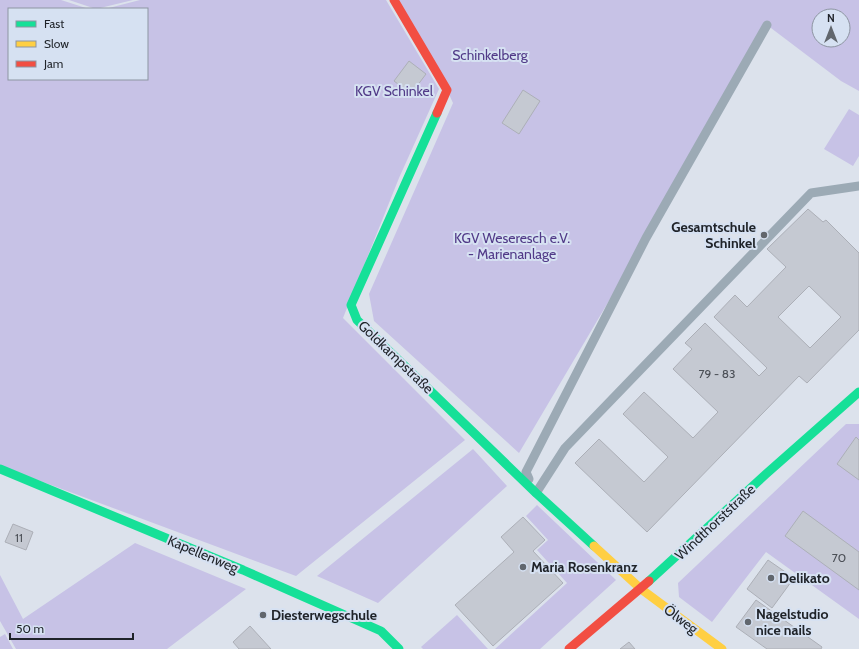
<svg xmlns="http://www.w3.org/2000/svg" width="859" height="649" font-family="Cabin,sans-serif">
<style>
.green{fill:#c7c2e6;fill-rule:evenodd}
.building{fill:#c5c9d2;stroke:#acafb7;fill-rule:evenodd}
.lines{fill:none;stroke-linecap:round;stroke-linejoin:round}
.lane{stroke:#9caab5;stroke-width:9}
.fast{stroke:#16e098;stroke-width:9}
.slow{stroke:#ffcf43;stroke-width:9}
.jam{stroke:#f24e42;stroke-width:9}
.poi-dot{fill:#61666d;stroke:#d6e1f2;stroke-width:1.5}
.labels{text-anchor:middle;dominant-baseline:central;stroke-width:4;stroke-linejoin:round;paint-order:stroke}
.number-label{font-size:12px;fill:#4b4f56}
.park-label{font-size:14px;fill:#513a88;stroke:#d6e1f2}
.poi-label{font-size:14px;font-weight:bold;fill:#1f2329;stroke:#d6e1f2;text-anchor:start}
.street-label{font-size:14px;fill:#1f2329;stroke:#d6e1f2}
</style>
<rect width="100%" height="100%" fill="#dce2ec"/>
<!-- green -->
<path class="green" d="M0,0H61L89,9H9V79H147V9H105L140,0H386L439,89L399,178L343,318L465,440L296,576L0,466Z
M69,0H133L96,9Z
M395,0H859V91L841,81L767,25L646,238L519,453L374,321L369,294L453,103L447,90ZM819,16H843V40H819Z
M849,109L859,115V156L853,166L824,149Z
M846,424H859V619L766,552L712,622L679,597L678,583Z
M473,449L507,486L378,603L317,576Z
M537,505L616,580L540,649H495L567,583L537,550L548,540L526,516Z
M135,543L246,589L167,649H16L0,621V575L23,619Z
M457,615L488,649H423L421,647Z
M5,634L13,649H0V637Z"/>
<!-- building -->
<path class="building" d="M409,61L426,74L411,94L394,81Z
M523,90L540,101L519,134L502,123Z
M808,209L823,222L826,220L859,253V330L807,383L799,376L647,532L575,463L599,439L644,482L668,457L623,414L644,392L693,438L718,412L673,369L692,349L685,343L705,323L759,376L767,368L714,317L735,295L747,307L786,267L767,249ZM809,286L841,317L810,348L778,317Z
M856,437L859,440V480L837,464Z
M803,511L859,552V590L785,536Z
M523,517L545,540L533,551L563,583L493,646L455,605L514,552L501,537Z
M13,524L33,532L26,550L5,542Z
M768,560L794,578L772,608L747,589Z
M756,600L822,647L821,649H767L736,627Z
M250,626L271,649H239L233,642Z
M629,642L635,649H620Z"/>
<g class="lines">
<!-- lane -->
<path class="lane" d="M529,479L526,472L646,238L767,25
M536,493L565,448L811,193L859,186"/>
<!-- fast -->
<path class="fast" d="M437,113L351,305L357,320L536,493L594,546
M0,469L243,570L381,631L399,649
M649,581L766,474L859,392"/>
<!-- slow -->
<path class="slow" d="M594,546L641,589L722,649"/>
<!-- jam -->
<path class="jam" d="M394,0L447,90L437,113
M569,649L649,581"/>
</g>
<!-- markers -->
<g class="poi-dot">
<circle cx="764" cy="235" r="4"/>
<circle cx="523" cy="567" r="4"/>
<circle cx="771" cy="578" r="4"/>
<circle cx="263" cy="615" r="4"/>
<circle cx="748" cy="622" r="4"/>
</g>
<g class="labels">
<!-- number labels -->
<g class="number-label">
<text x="717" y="373">79 - 83</text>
<text x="19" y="537">11</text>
<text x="839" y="557">70</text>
</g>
<!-- park labels -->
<g class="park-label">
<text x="490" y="55">Schinkelberg</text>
<text x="394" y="91">KGV Schinkel</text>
<text x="512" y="238">KGV Weseresch e.V.<tspan x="512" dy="16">- Marienanlage</tspan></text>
</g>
<!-- poi labels -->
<g class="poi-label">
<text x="756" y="227" text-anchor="end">Gesamtschule<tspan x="756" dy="16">Schinkel</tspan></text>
<text x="531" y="567">Maria Rosenkranz</text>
<text x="779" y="578">Delikato</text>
<text x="756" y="614">Nagelstudio<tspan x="756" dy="16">nice nails</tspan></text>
<text x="271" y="615">Diesterwegschule</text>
</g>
<!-- street labels -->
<g class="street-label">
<text transform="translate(396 357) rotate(44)">Goldkampstraße</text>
<text transform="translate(715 522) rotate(-43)">Windthorststraße</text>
<text transform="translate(203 554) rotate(23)">Kapellenweg</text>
<text transform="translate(681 619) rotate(37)">Ölweg</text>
</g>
</g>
<!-- legend -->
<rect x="8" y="8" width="140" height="72" fill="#d6e1f2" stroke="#8d95a2"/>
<rect x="16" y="21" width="20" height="6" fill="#16e098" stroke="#8d95a2"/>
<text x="44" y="28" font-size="12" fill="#1f2329">Fast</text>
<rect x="16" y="41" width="20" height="6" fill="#ffcf43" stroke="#8d95a2"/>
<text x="44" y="48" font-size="12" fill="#1f2329">Slow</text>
<rect x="16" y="61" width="20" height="6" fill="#f24e42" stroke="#8d95a2"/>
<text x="44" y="68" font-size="12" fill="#1f2329">Jam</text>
<!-- north arrow -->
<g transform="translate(831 28)"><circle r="19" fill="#d6e1f2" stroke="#8d95a2"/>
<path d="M0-3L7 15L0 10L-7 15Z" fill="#61666d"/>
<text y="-6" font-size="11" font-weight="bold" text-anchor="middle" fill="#1f2329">N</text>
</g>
<!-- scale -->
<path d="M10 633v6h123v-6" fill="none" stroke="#1f2329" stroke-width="2"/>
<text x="16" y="633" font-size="12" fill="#1f2329" stroke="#d6e1f2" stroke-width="3" paint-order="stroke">50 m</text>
</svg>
